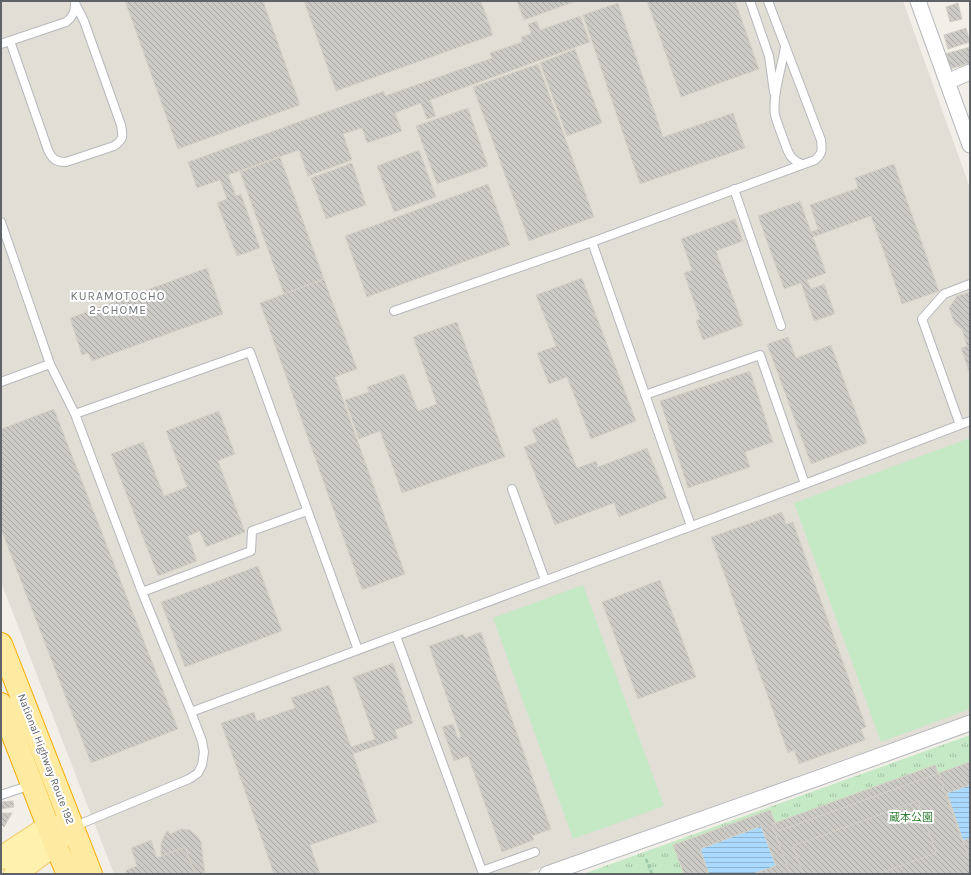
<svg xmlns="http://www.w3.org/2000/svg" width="971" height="875" font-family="Karla,'Noto Sans JP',sans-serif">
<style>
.education{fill:#e1ded6}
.grass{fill:#c5e8c5}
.park{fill:url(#park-tufts)}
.water{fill:url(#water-rules)}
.building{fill:url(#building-back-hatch);stroke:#d6d1c6}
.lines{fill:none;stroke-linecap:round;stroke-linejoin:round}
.service-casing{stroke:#b5b8bc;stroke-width:10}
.minor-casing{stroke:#b5b8bc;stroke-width:17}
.primary-casing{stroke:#f2c960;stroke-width:24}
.trunk-casing{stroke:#f9ab00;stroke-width:24}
.path{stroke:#9cc7a9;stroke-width:2.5;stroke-dasharray:4 2;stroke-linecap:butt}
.service{stroke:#fff;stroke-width:8}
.minor{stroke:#fff;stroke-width:15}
.primary{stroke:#fff2af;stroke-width:22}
.trunk{stroke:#feeaa1;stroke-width:22}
.labels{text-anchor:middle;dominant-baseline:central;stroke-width:4;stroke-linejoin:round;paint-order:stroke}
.street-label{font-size:11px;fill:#5f6368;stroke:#fff}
.park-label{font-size:11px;fill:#348238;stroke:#fff}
.neighbourhood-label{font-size:12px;letter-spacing:1px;fill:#70757a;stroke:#fff}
</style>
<defs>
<pattern id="park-tufts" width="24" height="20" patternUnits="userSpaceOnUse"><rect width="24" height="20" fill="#c5e8c5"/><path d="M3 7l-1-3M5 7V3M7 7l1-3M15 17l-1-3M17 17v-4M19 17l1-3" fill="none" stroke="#a3c0a4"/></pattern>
<pattern id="water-rules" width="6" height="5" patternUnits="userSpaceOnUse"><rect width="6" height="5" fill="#aadaff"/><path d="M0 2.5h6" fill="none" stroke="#8eb4d2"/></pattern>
<pattern id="building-back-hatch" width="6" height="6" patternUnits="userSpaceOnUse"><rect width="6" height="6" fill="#cccac5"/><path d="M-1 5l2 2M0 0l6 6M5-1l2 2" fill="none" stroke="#a9a8a4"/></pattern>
</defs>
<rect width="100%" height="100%" fill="#f1efe8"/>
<!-- education -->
<path class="education" d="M1,1H903L970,188V714L525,874H114L1,582Z"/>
<!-- grass -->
<path class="grass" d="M970,438V709L881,742L794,503Z
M583,585L664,806L573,839L493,618Z"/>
<!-- park -->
<path class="park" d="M970,735V874H583Z"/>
<!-- water -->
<path class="water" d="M970,785V838L963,841L947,793Z
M761,826L776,866L753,874H709L700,849Z"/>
<!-- building -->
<path class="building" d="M125,1H263L300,105L178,149Z
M304,1H481L493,35L336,91Z
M517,1H576L524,20Z
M647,1H735L759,69L681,97Z
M618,3L663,137L733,113L745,148L640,184L583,15Z
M958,3L962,19L950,22L946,7Z
M580,16L590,42L430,100L436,116L427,119L421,103L395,113L402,131L367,143L362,128L343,134L352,160L308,176L299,150L228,175L236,196L241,194L260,248L237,256L217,203L227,199L220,180L197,188L188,162L384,91L385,96L492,58L490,53L522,42L521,37L531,34L528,24L537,21L540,30Z
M966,28L970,42L948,49L944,35Z
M970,47V63L950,69L945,54Z
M575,49L602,123L567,136L540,63Z
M538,64L594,217L529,241L473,87Z
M468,108L488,166L437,184L416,126Z
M419,150L436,197L394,212L377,166Z
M280,157L324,279L284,294L240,172Z
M352,163L366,205L326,219L311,178Z
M894,164L939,291L902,304L871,216L813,237L826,273L807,280L811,289L824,284L835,314L814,321L801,283L784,289L758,216L800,201L811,232L818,229L810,205L858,188L855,178Z
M488,184L510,245L367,297L345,236Z
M735,219L743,241L716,251L743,325L703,340L696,321L700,319L684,273L692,270L681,239Z
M207,268L223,314L92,361L88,353L82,355L70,318Z
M582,278L636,421L591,439L567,377L549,384L537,353L556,346L536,295Z
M324,279L357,369L335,377L405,574L362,590L260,303Z
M970,292V375L961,348L967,346L962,329L955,324L949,308L957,296Z
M457,322L505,457L402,493L380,431L359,439L345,400L369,392L367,387L404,374L418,411L437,404L413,337Z
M788,337L796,358L831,345L867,443L811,464L767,344Z
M750,371L773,442L745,452L750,467L688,488L660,401Z
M54,409L178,729L91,763L1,529V429Z
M219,411L235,454L218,461L245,532L206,547L200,531L188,536L197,561L158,576L111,454L143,442L164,496L187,487L166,431Z
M557,418L577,468L596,461L598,467L647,448L667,498L619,517L614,503L555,525L524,447L537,442L532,429Z
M782,512L786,524L793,522L866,727L861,729L865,740L799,764L794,750L788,753L711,537Z
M258,566L282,631L185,667L161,602Z
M660,580L696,677L638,699L602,602Z
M481,632L551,829L532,836L534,840L502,852L468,756L454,761L442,727L453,724L458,738L461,737L429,646L463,634L465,638Z
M393,663L413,723L395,730L398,738L353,754L377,822L310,845L320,874H274L221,723L254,712L257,721L295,708L291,698L329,685L351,747L375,739L353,677Z
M970,762V785L947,793L963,841L970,838V874H878L936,853L918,801L793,846L803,874H753L776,866L761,826L700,849L709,874H684L673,845L770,810L778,831Z
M935,765L970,861V874H790L772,824Z
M13,801L14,807L1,809V802Z
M1,813H12L4,827L1,824Z
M181,829L190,830L198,837L201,842L205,874H195L185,847L161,856V844L163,838L167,831L171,834Z
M151,840L157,858L185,847L195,874H127L126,870L137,866L131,848Z"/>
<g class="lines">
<defs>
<path id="service" d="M750,1L769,56L774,92
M10,41L48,150C52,159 56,162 66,162L114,146C124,139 123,136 121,125L84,21L75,3
M1,44L66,22C73,17 75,12 75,4
M785,47C782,66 772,97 775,115C777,123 781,132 784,141C788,152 790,160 802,164
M734,189L781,326
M1,222L50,364L75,414L142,592L191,712L202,741L204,752L202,765L198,773L189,779L73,827
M592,242L691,526
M394,311L592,242L815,160C823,153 822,150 821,140L768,1
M1,382L50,364
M645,395L760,355L805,484
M75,414L250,352L358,650
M960,425L922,319L944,294L970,284
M512,489L545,580
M142,592L251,551L252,531L307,511
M396,636L482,871L535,852
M191,712L805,484L970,421
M1,795L31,785"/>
<path id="minor" d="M918,1L970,145
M947,82L970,72
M547,874L821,777L970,723"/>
<path id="primary" d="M1,858L48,827H67
M15,874L55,844L68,830"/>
<path id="trunk" d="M1,644L91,874
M1,704L55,844L68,874"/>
</defs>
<!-- service casing -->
<use href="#service" class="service-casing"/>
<!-- minor casing -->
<use href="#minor" class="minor-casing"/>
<!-- primary casing -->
<use href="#primary" class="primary-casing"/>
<!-- trunk casing -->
<use href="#trunk" class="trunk-casing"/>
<!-- path -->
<path class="path" d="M646,859L652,874"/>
<!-- service -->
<use href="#service" class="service"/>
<!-- minor -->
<use href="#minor" class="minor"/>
<!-- primary -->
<use href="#primary" class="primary"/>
<!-- trunk -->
<use href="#trunk" class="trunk"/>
</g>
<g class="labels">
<!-- street labels -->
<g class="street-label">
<text transform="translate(46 759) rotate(69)">National Highway Route 192</text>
</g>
<!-- park labels -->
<g class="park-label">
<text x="911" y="817">蔵本公園</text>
</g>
<!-- neighbourhood labels -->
<g class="neighbourhood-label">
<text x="118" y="296">KURAMOTOCHO<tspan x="118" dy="14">2-CHOME</tspan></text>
</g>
</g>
<!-- border -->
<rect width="971" height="875" fill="none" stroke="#5f6368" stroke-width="4"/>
</svg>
